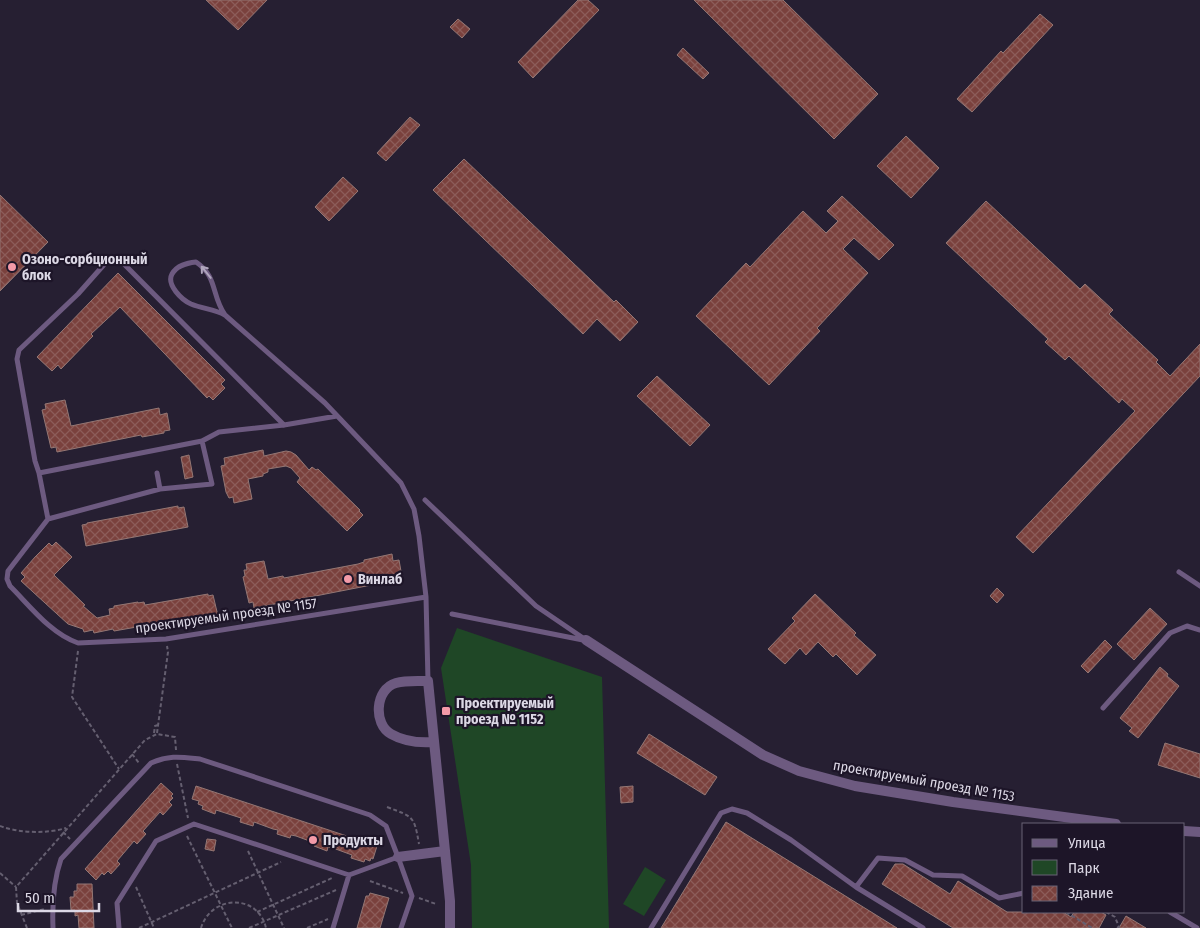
<svg xmlns="http://www.w3.org/2000/svg" width="1200" height="928" font-family="'Fira Sans Condensed',sans-serif">
<style>
.green{fill:#1f4726}
.building{fill:url(#building-cross-hatch);stroke:#947774}
.lines{fill:none;stroke-linecap:round;stroke-linejoin:round}
.path{stroke:#655f70;stroke-width:2;stroke-dasharray:4 2.5;stroke-linecap:butt}
.service{stroke:#6d5a80;stroke-width:5}
.minor{stroke:#6d5a80;stroke-width:10}
.oneway{stroke:#b0a6bd}
.poi-dot{fill:#f39aa8;stroke:#1d1528;stroke-width:2}
.labels{text-anchor:middle;dominant-baseline:central;stroke-width:4.5;stroke-linejoin:round;paint-order:stroke}
.poi-label{font-size:14px;font-weight:bold;fill:#dcd8e5;stroke:#1d1528;text-anchor:start}
.street-label{font-size:14px;fill:#dcd8e5;stroke:#1d1528}
</style>
<defs>
<pattern id="building-cross-hatch" width="8" height="8" patternUnits="userSpaceOnUse" patternTransform="scale(1.25)"><rect width="8" height="8" fill="#7a413d"/><path d="M0 0l8 8M0 8l8-8" fill="none" stroke="#8c5c59"/></pattern>
</defs>
<rect width="100%" height="100%" fill="#261f32"/>
<!-- green -->
<path class="green" d="M457,628L602,677L609,928H472L471,865L441,668Z
M645,867L666,880L644,916L623,904Z"/>
<!-- building -->
<path class="building" d="M206,0H267L238,30Z
M578,0H588L599,10L533,78L518,62Z
M694,0H783L878,94L834,139Z
M1040,14L1053,25L972,112L957,99L1001,51L1003,53Z
M458,19L470,29L462,38L450,27Z
M683,48L709,73L703,79L677,55Z
M410,117L420,125L386,161L377,153Z
M906,136L939,168L911,198L877,166Z
M464,159L614,302L616,300L638,322L620,341L597,319L583,334L433,190Z
M343,177L358,191L329,221L315,207Z
M0,195L48,242L0,291Z
M842,196L894,245L879,260L854,238L843,249L868,273L817,328L820,331L769,385L696,316L746,263L750,267L803,211L826,233L838,221L827,211Z
M986,201L1080,289L1085,284L1113,310L1109,314L1158,360L1156,362L1170,376L1200,344V376L1033,553L1016,537L1135,411L1122,399L1119,403L1069,356L1065,360L1045,342L1048,339L946,243Z
M118,273L225,380L221,384L225,388L213,400L209,396L207,398L120,307L91,334L93,336L61,369L58,365L52,371L37,357Z
M657,376L710,425L690,446L637,396Z
M65,400L71,426L159,408L160,415L167,413L170,430L164,431V433L142,437L141,435L57,452L56,447L51,448L42,410L46,409L45,404Z
M263,450L264,456L286,451L291,452L296,455L309,470L312,467L316,470L318,469L360,510L359,511L363,515L347,531L297,482L300,478L291,468L286,466L268,469V472L263,474V476L248,479L252,499L234,503L233,497L229,498L226,492L221,466L225,465L224,458Z
M189,455L193,477L185,479L181,457Z
M178,506V508L184,507L188,527L86,546L82,525L87,524V523Z
M56,542L72,557L54,575L85,605L83,606L97,618L110,615L109,609L114,608V606L138,602V603L144,602L145,605L208,594V596L213,595L218,616L149,629L148,625L114,631L113,629L94,633L93,630L84,632L83,629L68,624L21,581L25,577L21,573L35,557L49,543L52,546Z
M392,554L393,561L399,560L402,577L396,578L397,580L254,608L253,602L249,603L243,577L245,576L244,570H247L246,564L264,561L268,579L283,576L284,578L358,564L364,562V560Z
M997,588L1004,595L997,603L990,596Z
M815,594L856,633L854,635L876,655L857,675L836,654L833,657L818,642L806,655L800,648L785,664L768,649L795,621L792,618Z
M1150,608L1167,624L1134,660L1117,644Z
M1105,640L1112,647L1088,673L1081,666Z
M1160,667L1168,674L1167,676L1179,686L1138,738L1129,731L1132,728L1120,718Z
M649,734L717,777L705,795L637,753Z
M1165,743L1200,754V778L1158,765Z
M161,783L173,794L171,796L173,798L169,802L172,805L163,815L160,812L143,831L146,834L137,844L134,841L117,861L120,864L111,874L108,871L104,875L102,873L96,880L85,869Z
M196,786L377,846L373,859L371,858L370,861L365,859L364,862L351,858L352,855L333,848L328,847L327,851L314,846L315,843L296,836L291,835L290,838L277,834L278,830L273,829L254,822L253,826L240,822L241,818L216,810L215,814L202,809L203,806L198,804L199,801L192,799Z
M633,786V802L621,803L620,787Z
M726,822L897,928H661Z
M207,839L216,840L214,851L205,849Z
M895,864H903L950,894L958,881L1007,912H1063L1071,917L1074,912H1101L1106,915L1099,928H953L882,884Z
M77,884H92L94,928H79L78,915L75,916V910H71L70,897H74V891H77Z
M370,893L389,898L380,928H357L366,896H369Z
M1126,916L1146,928H1119Z"/>
<g class="lines">
<!-- path -->
<path class="path" d="M78,651L72,697L119,769
M154,733L155,726L158,725
M157,733L168,652L167,646
M132,754L139,763
M177,764L188,818
M387,807C413,817 414,815 419,844
M0,826C19,833 46,834 66,828
M63,832L70,839
M187,836L232,928
M248,851L284,928
M0,873L16,887
M370,881L403,893
M136,887L154,928
M419,898L436,904
M257,912L332,878
M1066,912L1092,928
M1106,912L1115,917L1119,927L1117,928
M21,915L45,909
M27,928L17,903L16,887L145,740L157,734L175,737L176,750
M139,928L281,862
M201,928C211,895 258,893 266,928
M249,928L336,890
M307,928L328,919"/>
<!-- service -->
<path class="service" d="M225,315C211,295 218,277 196,262C187,263 177,265 172,274C166,285 182,300 191,304C203,309 214,309 225,315L325,403L401,483L414,509L419,536L426,597L428,681
M39,473L35,461L17,359L19,350L78,294L109,259L120,260L284,425
M157,473L160,489
M425,500L536,606L586,640
M48,519L8,571L7,579L10,586C30,606 51,634 78,643L166,639L426,597
M48,519L160,489L212,484L202,441L219,432L284,425L337,416
M48,519L39,473L202,441
M1179,572L1200,586
M452,614L583,640
M1103,708L1170,633L1187,626L1200,630
M349,875L398,857L412,896L401,928
M856,887L878,858L905,860L933,875L962,876L999,898L1024,893
M1170,912L1197,928
M53,928C52,904 53,882 61,859L151,763C170,755 180,757 200,759L370,815L386,826L398,857
M119,928L117,903L156,841L194,824L349,875L333,928
M651,928L721,813L732,809L747,813L791,840L856,887L923,928"/>
<!-- minor -->
<path class="minor" d="M586,640L763,755L799,771L855,786L953,802L1116,824
M434,742C420,743 403,741 391,734C373,724 375,689 396,683C406,680 418,681 428,681L450,901V928
M1184,831L1200,832
M398,857L445,851"/>
</g>
<!-- one-way arrows -->
<defs><path id="oneway-shaft" d="M-6 0H5M1.5-3L5.5 0L1.5 3" fill="none" stroke-width="1.6" stroke-linecap="round" stroke-linejoin="round" transform="scale(1.25)"/></defs>
<use class="oneway" href="#oneway-shaft" transform="translate(206 272) rotate(-129)"/>
<!-- markers -->
<g class="poi-dot">
<circle cx="12" cy="267" r="5"/>
<circle cx="348" cy="579" r="5"/>
<rect x="441" y="706" width="10" height="10" rx="2.5"/>
<circle cx="313" cy="840" r="5"/>
</g>
<g class="labels">
<!-- poi labels -->
<g class="poi-label">
<text x="22" y="259">Озоно-сорбционный<tspan x="22" dy="16">блок</tspan></text>
<text x="358" y="579">Винлаб</text>
<text x="456" y="703">Проектируемый<tspan x="456" dy="16">проезд № 1152</tspan></text>
<text x="323" y="840">Продукты</text>
</g>
<!-- street labels -->
<g class="street-label">
<text transform="translate(226 616) rotate(-8)">проектируемый проезд № 1157</text>
<text transform="translate(924 781) rotate(10)">проектируемый проезд № 1153</text>
</g>
</g>
<!-- legend -->
<rect x="1022" y="823" width="162" height="90" fill="#1d1528" stroke="#696374"/>
<rect x="1032" y="839" width="25" height="8" fill="#6d5a80" stroke="#696374"/>
<text x="1068" y="848" font-size="15" fill="#dcd8e5">Улица</text>
<rect x="1032" y="860" width="25" height="15" fill="#1f4726" stroke="#696374"/>
<text x="1068" y="873" font-size="15" fill="#dcd8e5">Парк</text>
<rect x="1032" y="886" width="25" height="15" fill="url(#building-cross-hatch)" stroke="#696374"/>
<text x="1068" y="898" font-size="15" fill="#dcd8e5">Здание</text>
<!-- scale -->
<path d="M18 903v8h81v-8" fill="none" stroke="#dcd8e5" stroke-width="2.5"/>
<text x="25" y="903" font-size="15" fill="#dcd8e5" stroke="#1d1528" stroke-width="4" paint-order="stroke">50 m</text>
</svg>
